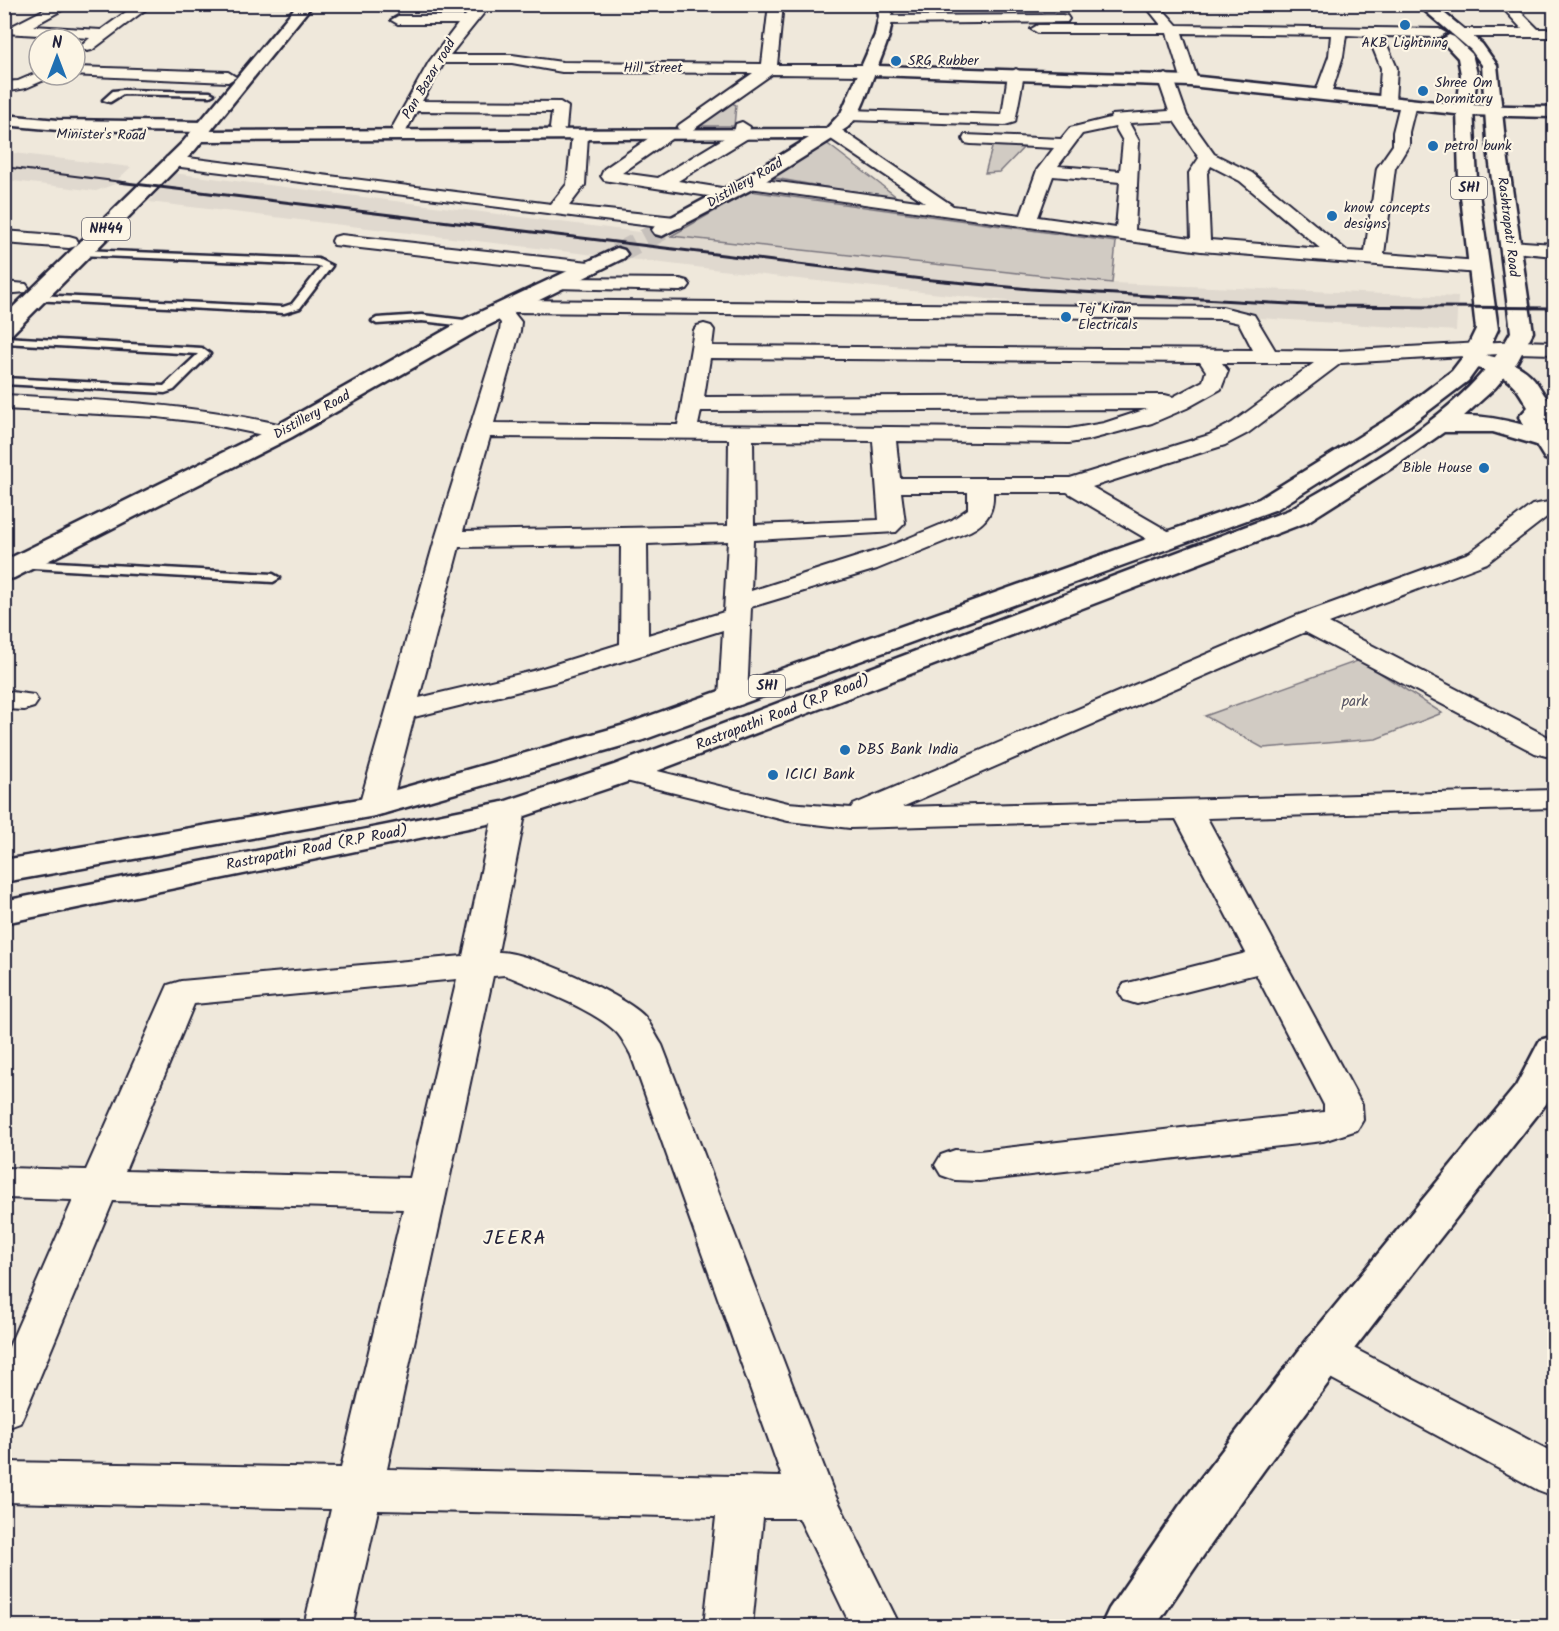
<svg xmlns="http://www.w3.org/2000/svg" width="1559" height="1631" font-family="Kalam,sans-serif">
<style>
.built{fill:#e0d9cf}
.green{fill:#d1cbc3;stroke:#7a767f;stroke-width:1.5}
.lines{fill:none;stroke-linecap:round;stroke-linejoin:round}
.tertiary-tunnel{stroke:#c6c0bb;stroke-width:21;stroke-dasharray:21 10;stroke-linecap:butt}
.service-casing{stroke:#22223b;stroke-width:5}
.minor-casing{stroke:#22223b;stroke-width:4}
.tertiary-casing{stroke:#22223b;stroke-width:5}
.secondary-casing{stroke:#22223b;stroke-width:5}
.primary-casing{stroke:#22223b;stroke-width:5}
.trunk-casing{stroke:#22223b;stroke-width:5}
.service{fill:#fcf5e5;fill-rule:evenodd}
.minor{fill:#fcf5e5;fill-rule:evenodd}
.tertiary{fill:#fcf5e5;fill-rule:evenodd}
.secondary{fill:#fcf5e5;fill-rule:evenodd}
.primary{fill:#fcf5e5;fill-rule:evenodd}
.trunk{fill:#fcf5e5;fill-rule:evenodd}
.rail-far1{stroke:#22223b;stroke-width:2}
.rail{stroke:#22223b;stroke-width:3}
.poi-dot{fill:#1f6fb2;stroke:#fcf5e5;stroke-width:2}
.labels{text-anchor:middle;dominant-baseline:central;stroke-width:4.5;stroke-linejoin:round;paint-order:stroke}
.far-poi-label{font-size:14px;fill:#22223b;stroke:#fcf5e5;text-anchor:start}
.far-street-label{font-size:14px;fill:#22223b;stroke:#fcf5e5}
.shield{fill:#fcf5e5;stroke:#63616e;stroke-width:1.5}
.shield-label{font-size:14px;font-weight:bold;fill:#22223b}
.park-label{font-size:15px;fill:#575564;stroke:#fcf5e5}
.street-label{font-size:15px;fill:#22223b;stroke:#fcf5e5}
.poi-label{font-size:15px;fill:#22223b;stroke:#fcf5e5;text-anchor:start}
.near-neighbourhood-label{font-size:20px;letter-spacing:1.5px;fill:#22223b;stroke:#fcf5e5}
</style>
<rect width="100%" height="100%" fill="#efe8db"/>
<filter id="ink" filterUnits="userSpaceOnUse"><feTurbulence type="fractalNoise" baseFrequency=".0167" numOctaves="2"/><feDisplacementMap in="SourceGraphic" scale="12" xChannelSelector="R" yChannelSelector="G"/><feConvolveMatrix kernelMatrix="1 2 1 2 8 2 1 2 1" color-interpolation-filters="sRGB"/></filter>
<g filter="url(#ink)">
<!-- built -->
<path class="built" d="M5,152L131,167L115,182L118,183L96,191L5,180Z
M173,173L671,236L1112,283L1458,297L1456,331L1016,302L780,277L149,202Z"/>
<!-- green -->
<path class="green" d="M724,99L736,105L734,126H690Z
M825,142L902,201L769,177Z
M993,144L1026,145L1000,172L985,173Z
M750,191L1116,242L1112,283L671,236Z
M1360,660L1442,713L1376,739L1263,748L1205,716Z"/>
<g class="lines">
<!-- tertiary-tunnel -->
<path class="tertiary-tunnel" d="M617,254L662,230"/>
<defs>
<path id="service" d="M123,90L210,92L214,94L210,96L123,94L110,102L103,100L113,91Z
M82,250L318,259L332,266L300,308L284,313L33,300L32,298L37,295L283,307L292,304L321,267L316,265L78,255L77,253Z
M422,315L473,321L478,324L473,327L422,321L377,324L372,321L377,318Z
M4,337L202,348L210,354L174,390L165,393L4,384V378L164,386L198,354L4,343Z
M21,560L273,574L280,578L273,582L16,567L14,564L16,561Z"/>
<path id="minor" d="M55,4H73L33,26L101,30L137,4H153L92,50L87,51L80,47L90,38L4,33V25H14Z
M477,4H491L450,55H512L562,62L762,64L769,4H783L777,65H868L876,70L868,75L772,74L691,131L685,133L677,128L679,125L753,73L562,72L512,63H444L422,101L560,102L568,107L566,128L558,133L552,131L550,128L552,112L417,111L406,131H394L392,128L429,62L458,24H398L391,20L398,16H465Z
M1144,4H1158L1177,25L1439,29L1446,33L1439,37L1383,36L1397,68L1395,101L1387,106L1379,101L1381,68L1368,36L1346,35L1343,56L1331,94L1323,99L1315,94L1329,56L1331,35L1182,33L1198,81L1190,86L1182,81L1167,33H1038L1031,29L1038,25H1161Z
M1499,4H1513L1538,29H1554V37H1458L1451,33L1458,29H1522Z
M1062,15L1067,16L1069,19L1067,22L886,24L879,20L886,16Z
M75,67L228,72L236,77L228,82L70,75H75Z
M1016,69L1024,74L1015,122L1005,125L849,120L841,115L849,110L1002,115L1008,74Z
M39,72V75H52L49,78L26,88L4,92V82L18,81Z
M1166,74L1174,79L1187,116L1214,154L1252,173L1347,251L1365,252L1377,168L1393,145V132L1400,104L1408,99L1414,101L1416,104L1409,132V145L1395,168L1384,254L1479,261L1486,263L1489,267L1486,271L1479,273L1201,251L749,188L743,187L740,183L743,179L749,178L925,202L828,137L826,133L834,128L840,129L953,206L1021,215L1037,170L1054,148L971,144L965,143L963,139L965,135L1061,139L1070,128L1110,118L1112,115L1169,111L1158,79ZM1174,121L1199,158L1189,173L1191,238L1135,230L1139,141L1129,123ZM1115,127L1123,141L1120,171L1058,166L1082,134ZM1211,166L1240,181L1321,249L1210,240L1207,173ZM1053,176L1120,182L1116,228L1038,217Z
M742,122L750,127L748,138L678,181L734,190L737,194L734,198L728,199L610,181L604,180L601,176L604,169L659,131L665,130L673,135L671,139L622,173L658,178L734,132L736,124Z
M580,130L588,135L585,185L569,206L675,217L682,219L684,223L682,227L675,229L173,166L167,165L164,161L167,157L173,156L551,204L567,184L572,135Z
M4,231L69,236L76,238L78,242L76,246L69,248L4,243Z
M341,235L589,262L596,264L599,268L596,272L589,274L334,245L332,241L334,237Z
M1510,241L1554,244V256L1503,251L1500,247L1503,243Z
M562,278L680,279L687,281L690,285L687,289L680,291L555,288L552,284L555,280Z
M4,282L26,284L29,288L26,292L4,294Z
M513,300L1222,307L1254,315L1275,350L1336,351L1517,341L1554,342V354L1517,353L1341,363L1248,433L1225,445L1092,487L1175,535L1179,540L1175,545L1166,548L1157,545L1067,492H993C994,512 987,522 970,531L877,569L751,607L747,698L743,704L733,707L723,704L719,698L723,630L552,683L414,717L391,806L386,813L375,815L364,813L359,806L435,539L500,331L501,323L491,312L494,308L503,306L506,302ZM513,312L1222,319L1239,323L1253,350L712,346L714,330L711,326L704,324L697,326L694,330L678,425L494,423L520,331L521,322ZM710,358L1200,362L1206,371L1203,381L1173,397L1165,395L704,397ZM1222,363H1314L1232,423L1209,435L1070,478H900L896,441L1069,443L1088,440L1152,423L1187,408L1221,389L1228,371ZM1147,409L1104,423L1069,429L698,425L701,411ZM490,437L729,439L728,526L463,531ZM753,440L873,441L879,520L754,525ZM901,492H968V509L952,520L885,548L751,591L753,540L896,532L905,523ZM728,541L724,612L648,635L647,544ZM621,545L620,644L533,671L419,698L459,547Z
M4,395C101,400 197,404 291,427L295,432L291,437L283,439L200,422L157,417L4,409Z
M1554,501V515L1548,516L1487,563L1329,623L1554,740V754L1546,756L1535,753L1305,632L902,807L1554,790V808L1207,818L1362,1105L1363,1120L1357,1130L1323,1141L979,1181L955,1180L941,1175L935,1165L941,1155L955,1150L979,1151L1324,1112V1105L1256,974L1137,1004L1124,1000L1119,992L1124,984L1246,953L1176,819L850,828L788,821L614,778L610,772L614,766L625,763L788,803L851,808L853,805L1296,616L1469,553L1532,505Z
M4,691L34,695L38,701L34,707L24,710L4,709Z
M510,801L521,803L526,810L498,952C525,950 627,996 645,1017C651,1025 656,1036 662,1045L834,1493L900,1626H851L799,1518H763L752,1626H704L716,1517L378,1510L352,1626H304L331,1509L4,1502V1462L341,1468L403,1209L113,1201L26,1410L20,1423L4,1429V1358L73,1200L4,1198V1168L86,1170L168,985L181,981L463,956L494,810L499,803ZM505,975C534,987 598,1011 618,1034C623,1040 627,1048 631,1055L782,1477L387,1469L493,976ZM457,979L410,1178L125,1171L194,1004Z
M1323,1335L1338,1340L1554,1453V1496L1538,1490L1308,1366L1301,1353L1308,1340Z"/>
<path id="tertiary" d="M877,4H891C895,27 886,45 878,66L1190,76L1465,105L1554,107V117L1465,115L1190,86L874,75C866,94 859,128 836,133L834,138L756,187L662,236L655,234L652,230L655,226L742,179L809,138L197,141L191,140L188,136L191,132L197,131L826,129L841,113L875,35L879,16Z
M617,248L624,250L627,254L624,258L481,329L292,437L14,578L4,580V561L274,427L465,319Z"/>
<path id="secondary" d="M4,115L58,120L204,122L210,123L213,127L210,131L204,132L58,130L4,125Z
M1473,352C1494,357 1519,361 1534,379C1541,388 1545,399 1554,405V421L1544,418L1554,435V461L1545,459L1519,417L1528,407C1521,396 1516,385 1505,378C1493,371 1468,368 1462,359L1465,354Z
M1554,1036V1088L1546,1104C1411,1275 1275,1444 1156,1626H1101L1109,1609L1180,1505L1307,1340L1516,1086L1540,1040Z"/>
<path id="primary" d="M1417,4H1433L1482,44L1497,65L1505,140L1533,332L1517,362L1495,388L1464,416C1495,416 1525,424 1554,435V446L1547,448L1493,432H1444L1398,464L1307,522L636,779L522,817L4,923V901L503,802L614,765L1289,510C1365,465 1468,412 1511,332L1487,140L1482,65L1471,50Z
M1449,35L1454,37L1472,54L1477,74L1473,110L1477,179L1498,329L1484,359L1468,381L1410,425L1277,509L643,740L375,816L4,882V860L371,797L621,726L1259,499L1394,415L1452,371L1462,358L1476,329L1459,179L1457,110L1461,74L1458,58L1441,40Z"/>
<path id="trunk" d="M298,4H313L195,150L12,334L4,335V316L183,142Z"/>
</defs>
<!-- service casing -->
<use href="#service" class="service-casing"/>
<!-- minor casing -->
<use href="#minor" class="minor-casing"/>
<!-- tertiary casing -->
<use href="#tertiary" class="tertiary-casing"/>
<!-- secondary casing -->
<use href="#secondary" class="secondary-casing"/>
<!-- primary casing -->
<use href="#primary" class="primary-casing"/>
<!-- trunk casing -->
<use href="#trunk" class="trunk-casing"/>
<!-- service -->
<use href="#service" class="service"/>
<!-- minor -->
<use href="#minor" class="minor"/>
<!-- tertiary -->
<use href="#tertiary" class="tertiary"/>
<!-- secondary -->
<use href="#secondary" class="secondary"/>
<!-- primary -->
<use href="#primary" class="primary"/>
<!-- trunk -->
<use href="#trunk" class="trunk"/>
<!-- rail-far1 -->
<path class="rail-far1" d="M4,167L130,183"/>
<!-- rail -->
<path class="rail" d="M118,182L922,279L1030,289L1324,306L1554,308"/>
</g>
</g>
<!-- markers -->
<g class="poi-dot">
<circle cx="1405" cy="25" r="6"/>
<circle cx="896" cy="61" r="6"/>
<circle cx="1423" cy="91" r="6"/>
<circle cx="1433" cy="146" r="6"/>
<circle cx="1332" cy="216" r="6"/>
<circle cx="1066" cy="317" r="6"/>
<circle cx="1484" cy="468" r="6"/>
<circle cx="845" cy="750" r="6"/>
<circle cx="773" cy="775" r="6"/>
</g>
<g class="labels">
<!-- far-poi labels -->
<g class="far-poi-label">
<text x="1405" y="43" text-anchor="middle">AKB Lightning</text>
<text x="908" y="61">SRG Rubber</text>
<text x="1435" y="83">Shree Om<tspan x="1435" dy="16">Dormitory</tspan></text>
<text x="1445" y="146">petrol bunk</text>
<text x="1344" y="208">know concepts<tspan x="1344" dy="16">designs</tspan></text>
<text x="1078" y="309">Tej Kiran<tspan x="1078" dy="16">Electricals</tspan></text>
<text x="1472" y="468" text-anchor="end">Bible House</text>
</g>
<!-- far-street labels -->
<g class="far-street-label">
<text x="653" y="68">Hill street</text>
<text transform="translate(429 79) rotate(-59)">Pan Bazar road</text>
<text transform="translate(101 135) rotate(1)">Minister's Road</text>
<text transform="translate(745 183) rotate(-30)">Distillery Road</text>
<text transform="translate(1508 227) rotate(83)">Rashtrapati Road</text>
<text transform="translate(312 415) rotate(-29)">Distillery Road</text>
</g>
<!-- shield labels -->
<g class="shield">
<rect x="1451" y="177" width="36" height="22" rx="4.5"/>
<rect x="82" y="218" width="48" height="22" rx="4.5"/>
<rect x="749" y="675" width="36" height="22" rx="4.5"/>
</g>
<g class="shield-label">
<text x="1469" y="188">SH1</text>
<text x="106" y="229">NH44</text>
<text x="767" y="686">SH1</text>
</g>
<!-- park labels -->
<g class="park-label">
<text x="1355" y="702">park</text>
</g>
<!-- street labels -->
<g class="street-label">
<text transform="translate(783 713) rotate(-21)">Rastrapathi Road (R.P Road)</text>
<text transform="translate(317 848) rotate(-11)">Rastrapathi Road (R.P Road)</text>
</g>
<!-- poi labels -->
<g class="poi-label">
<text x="857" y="750">DBS Bank India</text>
<text x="785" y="775">ICICI Bank</text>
</g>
<!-- near-neighbourhood labels -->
<g class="near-neighbourhood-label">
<text x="515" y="1239">JEERA</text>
</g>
</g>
<!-- margin -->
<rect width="1559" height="1631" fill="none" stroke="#fcf5e5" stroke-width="24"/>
<rect x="12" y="12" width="1535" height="1607" fill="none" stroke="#22223b" stroke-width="2" filter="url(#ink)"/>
<!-- north arrow -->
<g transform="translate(57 57)"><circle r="28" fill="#fcf5e5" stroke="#a5a1a1" stroke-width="1.5"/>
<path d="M0-4.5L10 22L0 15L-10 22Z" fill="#1f6fb2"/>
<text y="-9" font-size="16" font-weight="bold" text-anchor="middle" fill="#22223b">N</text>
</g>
</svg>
